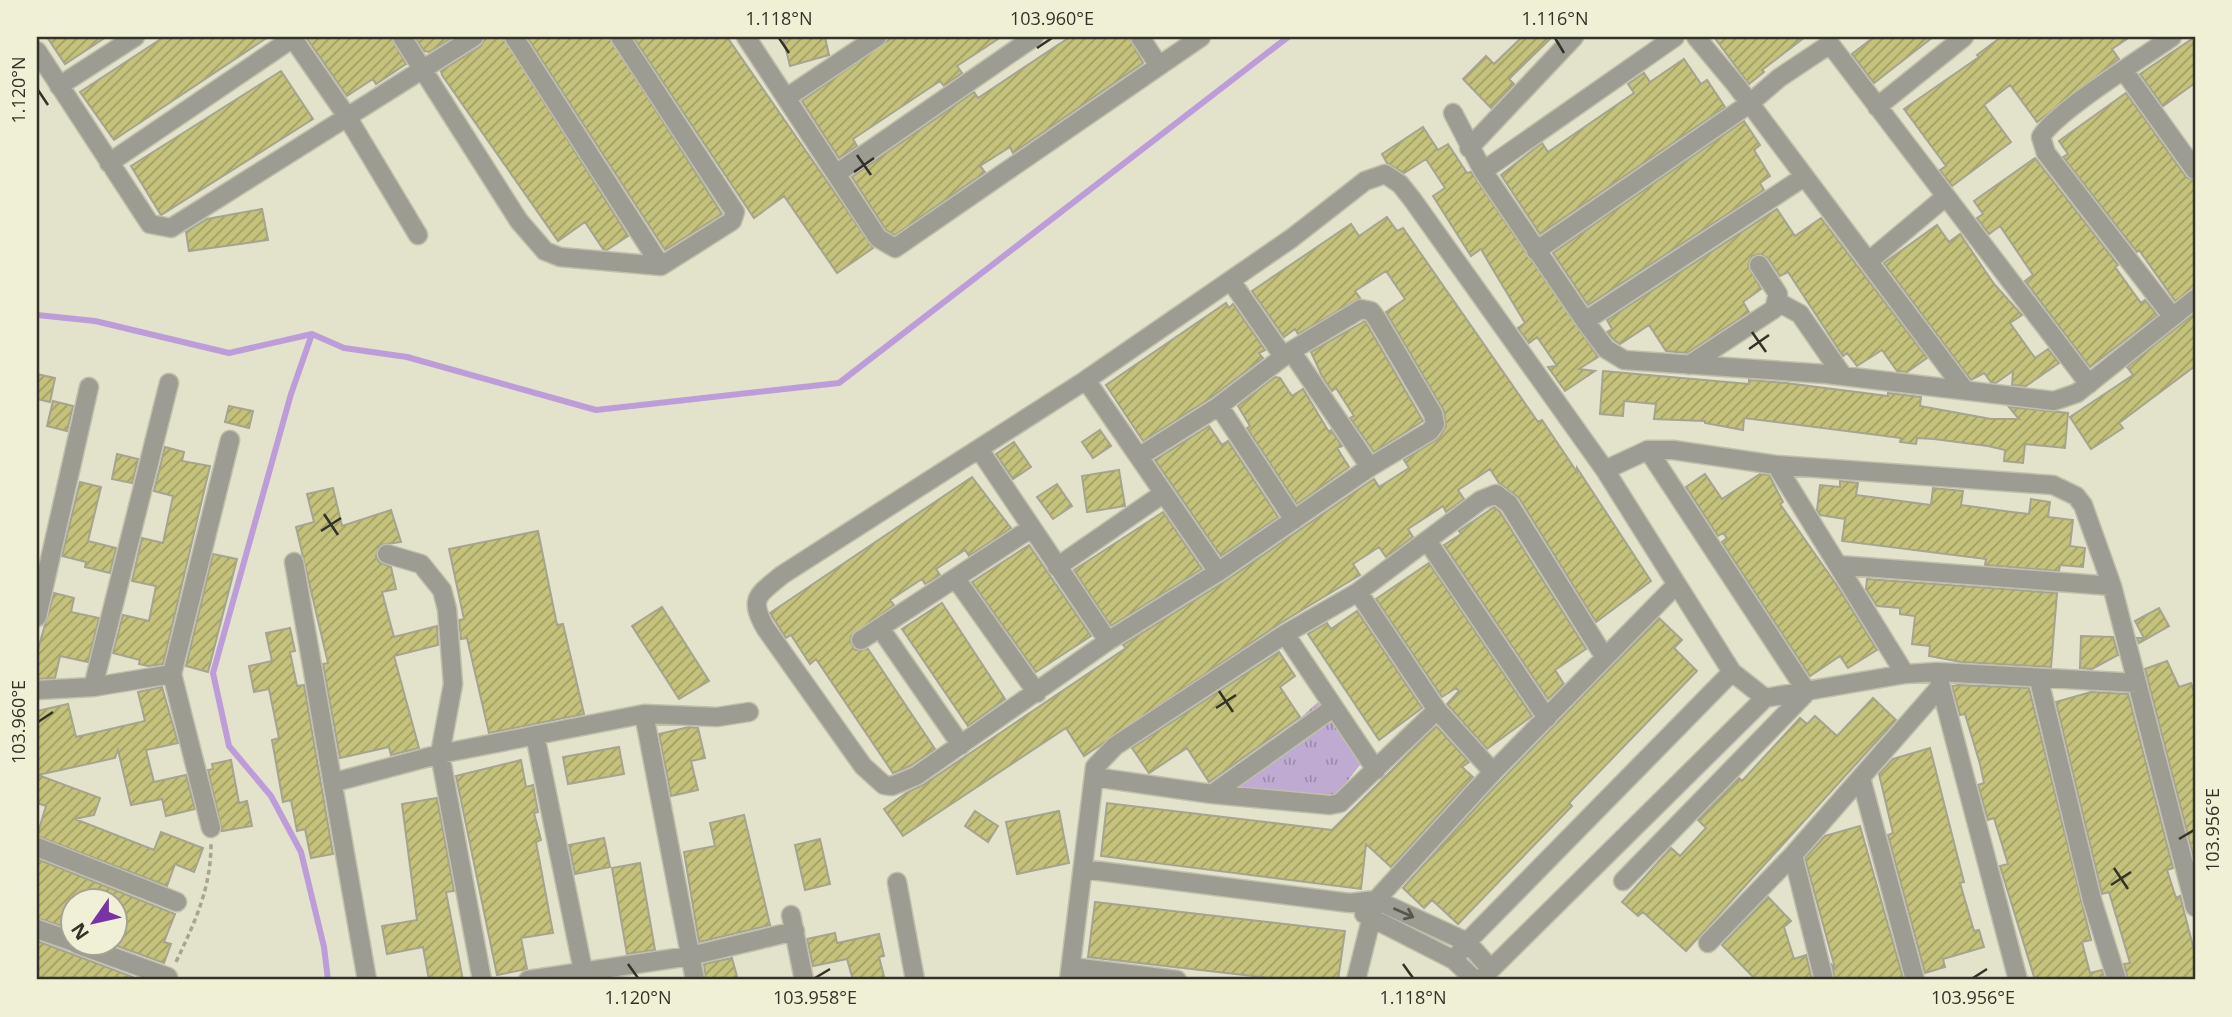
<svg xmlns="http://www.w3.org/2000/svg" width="2232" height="1017" font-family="'Open Sans',sans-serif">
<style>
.grass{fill:url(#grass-tufts)}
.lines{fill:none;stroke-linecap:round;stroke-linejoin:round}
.stream{stroke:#bd9dd9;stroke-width:6}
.building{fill:url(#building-hatch);stroke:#a5a48e;stroke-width:2}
.minor-casing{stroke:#c0bfaa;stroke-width:21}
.path{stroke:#a6a592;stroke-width:3.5;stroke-dasharray:5 3.5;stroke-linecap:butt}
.minor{stroke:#9c9c92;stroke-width:18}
.oneway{stroke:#57574d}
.ticks{fill:none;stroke:#323228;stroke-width:2.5}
.neatline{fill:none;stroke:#323228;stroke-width:2.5}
.ticks-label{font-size:18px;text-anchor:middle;fill:#323228}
</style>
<defs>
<pattern id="grass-tufts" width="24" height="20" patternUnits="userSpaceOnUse" patternTransform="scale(1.75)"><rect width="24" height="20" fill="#bfabd1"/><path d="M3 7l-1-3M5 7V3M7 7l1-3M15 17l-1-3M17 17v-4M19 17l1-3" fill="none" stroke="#9c8caa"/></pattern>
<pattern id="building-hatch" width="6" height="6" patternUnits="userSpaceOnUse" patternTransform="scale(1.75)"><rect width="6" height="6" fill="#c5c27b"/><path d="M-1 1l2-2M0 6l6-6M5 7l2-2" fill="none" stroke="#a19e65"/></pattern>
</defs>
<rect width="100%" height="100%" fill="#e3e2ca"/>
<!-- grass -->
<path class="grass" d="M1318,702L1363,761L1335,797L1221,791Z"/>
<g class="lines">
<!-- stream -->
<path class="stream" d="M37,315L95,321L229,353L312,334L344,348L407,357L596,410L839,383L1288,37
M312,334L291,394L213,673L229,746L271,796L301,852L324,947L328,980"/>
</g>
<!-- building -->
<path class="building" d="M47,37H106L65,64Z
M164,37H268L114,140L80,92Z
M306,37H391L406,64L376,84L373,79L347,96Z
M415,37H453L429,52L424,51Z
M485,37H503L628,236L607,250L603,249L585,222L558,241L442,75L441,71L481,46Z
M527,37H609L722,214L665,250Z
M633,37H727L873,248L837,273L784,196L754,218Z
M783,37H825L829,55L790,66Z
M893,37H1001L957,66L962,73L944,86L940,81L853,139L857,146L839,158L802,101Z
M1070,37H1129L1143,63L1013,153L1010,147L980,166L985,172L895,235L886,230L852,177L974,92L978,98Z
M1522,37H1552L1509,79L1514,84L1491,108L1463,79L1486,56L1494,64Z
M1714,37H1805L1762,70L1764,72L1749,84Z
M1874,37H1933L1874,83L1852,54Z
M2001,37H2130L2112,49L2119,59L2037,122L2010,85L1984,105L2011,142L1952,186L1940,170L1946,166L1904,109L1979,57L1977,55Z
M2195,37V83L2163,106L2140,74Z
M1684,59L1701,84L1707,80L1725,107L1540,234L1501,175L1542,143L1548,152L1634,93L1628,84L1644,73L1650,82Z
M281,71L313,119L161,215L131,166Z
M2126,93L2186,177L2195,181V288L2175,301L2139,250L2137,252L2063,157L2068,154L2059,141Z
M1744,121L1760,145L1754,150L1770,176L1760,183L1764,190L1588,305L1553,253Z
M1423,127L1438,150L1448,144L1467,173L1471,172L1598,357L1579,369L1595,371L1565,391L1548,367L1557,366L1537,337L1529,343L1518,328L1525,323L1489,263L1481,249L1471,256L1433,196L1445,188L1426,159L1404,173L1387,163L1382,154Z
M2035,158L2118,265L2115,267L2141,303L2145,300L2157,315L2090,367L2025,281L2033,275L2000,226L1989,234L1977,218L1983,214L1974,201Z
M262,209L268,240L189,251L186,232L207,219Z
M1777,209L1795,236L1821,218L1927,358L1907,372L1897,371L1882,350L1857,366L1847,353L1843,356L1788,272L1780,276L1768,258L1759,254L1752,256L1748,265L1761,289L1743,302L1749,312L1687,353L1666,351L1649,325L1620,344L1614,340L1607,332L1612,329L1607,320Z
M1387,217L1397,231L1403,228L1538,422L1542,420L1577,472V468L1651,581L1596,622L1519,498L1499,483L1490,469L1458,490L1464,499L1446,512L1443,506L1408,529L1413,537L1386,557L1379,547L1353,564L1360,575L1279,624L1084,756L1066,728L903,836L884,809L906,793L923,785L1126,648L1123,645L1224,582L1362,487L1374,479L1379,487L1409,468L1404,460L1439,438L1446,426L1444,411L1386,312L1405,299L1386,271L1355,291L1360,298L1298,334L1295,329L1284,337L1252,291L1351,224L1359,236Z
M1937,225L1949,242L1960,234L1994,284L2022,315L2010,323L2035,358L2048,349L2059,363L2026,386L2012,385L2013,371L1996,383L1991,382L1984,373L1971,380L1884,263Z
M1226,303L1229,308L1233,304L1265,350L1259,353L1263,358L1212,397L1143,441L1106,385Z
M2195,313V366L2119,423L2123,428L2091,449L2070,417L2133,375L2127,367Z
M1365,321L1423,421L1374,452L1350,418L1354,416L1336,388L1332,391L1322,376L1311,352Z
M1603,371L1749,384V380L1786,383L1888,396V393L1921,397L1920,406L1991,419H2019L2009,407L2068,413L2065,448L2025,444L2023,463L2004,461L2005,450L1988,446L1934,439L1917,438L1916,444L1900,442L1901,438L1744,418L1743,430L1705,423V421L1654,419L1656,404L1624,401L1623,416L1600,414Z
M37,374L55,378L50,402L37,399Z
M1275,377L1280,378L1292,396L1303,389L1329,432L1331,430L1342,446L1337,448L1349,467L1297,504L1247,428L1250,426L1238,406Z
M53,401L73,406L67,431L47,426Z
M229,406L253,411L249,428L225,422Z
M1209,426L1222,445L1228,441L1278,517L1221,556L1155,460Z
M1100,430L1111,446L1093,458L1082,442Z
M1014,442L1031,467L1013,479L996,454Z
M165,447L184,452L182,461L210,466L163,664L148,666L139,664L140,660L113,653L123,615L149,621L156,586L132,581L142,538L163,543L173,496L154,491Z
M117,454L138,459L132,483L112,479Z
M1119,470L1125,506L1087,512L1082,476Z
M1705,474L1722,499L1760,474L1769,475L1783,502L1780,504L1838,587L1877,650L1848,668L1840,656L1810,676L1722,542L1727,538L1723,533L1718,536L1686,487Z
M972,477L1011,528L969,556L965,550L936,569L940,575L925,584L922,579L890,600L894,605L851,636L850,641L855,650L868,649L935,749L910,766L893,773L816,659L810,664L791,635L786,638L770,613Z
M1840,481L1858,483L1856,495L1931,505L1933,488L1963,491L1961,505L2012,512L2029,514L2031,499L2050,502L2048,517L2073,520L2070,546L2085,548L2083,567L2060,565L2059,571L1985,565L1986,559L1842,541L1845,519L1820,515L1817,510L1820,485L1840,487Z
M80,482L101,487L88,541L116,548L110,573L85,567L86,562L62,556Z
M1057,484L1072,506L1053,519L1037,497Z
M333,488L342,526L391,510L401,542L380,545L376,556L379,562L391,567L396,589L382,592L394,637L437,626L438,645L394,656L419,748L391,755L389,747L340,758L323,664L328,663L296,527L314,522L307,494Z
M1494,507L1500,512L1586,649L1555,670L1564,684L1548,699L1444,545L1461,534L1459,531Z
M1163,512L1202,569L1111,626L1074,570Z
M538,531L557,625L563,624L584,714L489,733L467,638L461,639L459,620L464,619L449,549Z
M1029,545L1091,636L1036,672L972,582Z
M213,554L237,559L208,672L186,666Z
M1429,563L1532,716L1487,749L1447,704L1459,691L1456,688L1442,697L1376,599Z
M1867,579L2057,593L2051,667L1961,662L1929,656L1930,646L1912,644L1915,616L1900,614V608L1877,606L1866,589Z
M54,593L74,598L71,612L99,618L88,662L60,656L55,678L37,679V653Z
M942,603L1005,699L968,726L902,629Z
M662,607L709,681L679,699L632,626Z
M2159,608L2169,626L2139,643L2137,638H2144L2135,621Z
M1357,611L1422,708L1379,740L1308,634L1327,623L1331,629Z
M1659,618L1682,640L1674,648L1697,671L1569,803L1572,806L1458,924L1432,900L1424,908L1403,888L1489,793Z
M290,628L295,651L290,652L297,686L304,685L333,854L311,858L305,829L297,831L291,800L283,802L272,740L279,738L269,689L254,692L249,666L272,661L266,633Z
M2081,636L2113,637L2118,655L2092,669L2080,668Z
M1279,652L1295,676L1280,687L1300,717L1209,782L1187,748L1149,773L1132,748Z
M2167,661L2179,687L2191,683L2195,695L2194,859L2145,669Z
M1958,685L2029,688L2091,940L2082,942L2090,973L2102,970L2105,980H2035L2000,866L2008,864L1994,818L1988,820L1978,785L1984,783L1980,764L1965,714L1960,715L1952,686Z
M162,687L178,743L146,750L154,782L186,775L195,809L166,816L162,799L131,805L118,750L115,758L38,775L100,798L94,815L75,819L154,850L161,832L203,848L194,872L175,864L167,886L37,836L46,806L37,803V711L68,704L76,737L145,721L138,692Z
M2091,692L2128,694L2173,868L2167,870L2176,898L2180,896L2195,954V980H2128L2124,964L2130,963L2109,892L2102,894L2056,702Z
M1873,698L1896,720L1686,951L1643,912L1638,916L1622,902L1671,848L1680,856L1706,828L1698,820L1739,778L1742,781L1800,718L1807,724L1815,716L1837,736Z
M1436,726L1469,762L1462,767L1473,777L1391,867L1366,844L1361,889L1101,856L1107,803L1332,830Z
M689,727L698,728L705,758L691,761L698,790L671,796L659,734Z
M619,747L624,774L568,784L563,757Z
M1930,748L1964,882L1960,883L1974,931L1979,930L1984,947L1943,959L1945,967L1925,973L1888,835L1893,833L1879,774L1893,759Z
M231,760L239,803L247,801L252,826L222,831L208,770L213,769L212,764Z
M521,760L526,787L533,785L538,812L534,813L541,840L536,842L553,933L521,938L527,969L497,975L456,776Z
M437,798L454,891L446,892L463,980H429L423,947L387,954L382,926L417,920L402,804Z
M975,811L998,826L988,842L965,826Z
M1059,811L1069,863L1017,874L1006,822Z
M744,815L770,925L699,942L684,852L715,846L710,823Z
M1860,826L1903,978L1894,980H1835L1832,965L1835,968L1805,858L1825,836Z
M604,838L610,867L575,874L569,845Z
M820,839L830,884L805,890L795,845Z
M37,859L175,914L164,942L171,944L164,963L109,943H116V901H74V930L37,918Z
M640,863L655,950L627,954L612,868Z
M1768,897L1791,921L1784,927L1794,959L1806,955L1812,980H1756L1722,945Z
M1095,902L1345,931L1338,980H1288L1088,957Z
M835,933L837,943L879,934L884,956L879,957L885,980H853L847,959L813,966L807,939Z
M37,941L133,977L132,980H37Z
M732,958L738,980H706L704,964Z"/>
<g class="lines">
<defs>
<path id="minor" d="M292,37L346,115L418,235
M402,37L519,221L545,251L560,257L661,266L732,221L735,212L620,37
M514,37L661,266
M746,37L878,238L895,248L1201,37
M1140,37L1159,66
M1696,37L1736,85L1964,389
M2172,37C2144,57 2055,112 2041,137L2046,153L2172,316
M37,51L150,224L171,228L474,37
M2124,71L2195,170
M59,86L135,37
M786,98L877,37
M1877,107L1964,37
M1453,113L1483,171L1585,321L1606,349L1624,360L1826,374L2054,401L2077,393L2195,299
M1469,148L1574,37
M109,163L293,38
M1483,171L1675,37
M836,174L1034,37
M1536,251L1749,104L1779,78L1830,44L2089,384
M1869,261L1944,198
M1231,281L1283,356
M1778,302L1800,314L1843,376
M1585,321L1804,177
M1291,351L1370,467
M1689,365L1774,309L1778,294L1759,265
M1086,380L1218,572
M1219,406L1294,520
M979,449L1108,641
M1140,456L1219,406L1291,351L1361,309L1371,311L1377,319L1433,414L1435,424L1430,431L1370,467L1218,572L1108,641L916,776L892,786L884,785L863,766L766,629C748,598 758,595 782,575L1086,380L1292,238L1365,181L1385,174L1400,184L1412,199L1605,470L1732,672L1765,698
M1776,465L1905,674
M1605,470L1648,450H1673L1776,465L2053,485L2076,496L2083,505L2112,586L2195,907
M1428,542L1547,718
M387,554L421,564L442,590L447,609L453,684L440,754L482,980
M294,562L367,980
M1838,565L2112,586
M1057,567L1164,493
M956,579L1037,693
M1358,592L1437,710L1493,772
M37,617L89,387
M880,628L961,745
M1285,634L1376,770
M861,640L1030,529
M2039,680L2092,900L2117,980
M93,687L169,383
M37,690L93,687L172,674
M644,714L695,980
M535,735L585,980
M1094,777L1212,794L1330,805L1340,803L1437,710
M1861,778L1915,980
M335,782L440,754L644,714L717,717L749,712
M1212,794L1333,708
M211,828L172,674L230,440
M37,847L177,902
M1793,855L1824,980
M1083,869L1350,903L1376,900L1467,942L1490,968
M1623,881L1807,692L1648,450
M897,882L915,980
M1364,914L1454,960L1475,980
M791,915L804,980
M37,929L74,942
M1708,943L1793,855L1940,687
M77,944L168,977L166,980
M1454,960L1467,942L1732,672
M1072,967L1177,980
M528,980L690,956L795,931
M1069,980L1095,767L1115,746L1285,634L1358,592L1481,500L1496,494L1509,504L1604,656
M1356,980L1376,900L1493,772L1676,585
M1480,980L1765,698L1905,674L1937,672
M2018,980L1937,672L2137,683"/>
</defs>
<!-- minor casing -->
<use href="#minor" class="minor-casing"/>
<!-- path -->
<path class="path" d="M176,962C195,922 211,888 211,844"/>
<!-- minor -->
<use href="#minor" class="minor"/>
</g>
<!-- one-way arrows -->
<defs><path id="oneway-shaft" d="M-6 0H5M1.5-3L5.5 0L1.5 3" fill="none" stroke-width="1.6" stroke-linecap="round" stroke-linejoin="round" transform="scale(1.75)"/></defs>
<use class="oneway" href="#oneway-shaft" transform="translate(1404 913) rotate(24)"/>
<!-- ticks -->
<path class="ticks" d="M779,38L789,53M1555,38L1564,53M1037,48L1052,38M38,90L48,105M857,155L871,175M854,172L874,158M1752,332L1766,352M1749,349L1769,335M324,514L338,535M321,531L341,518M1219,691L1233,712M1216,708L1236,695M38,722L53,712M2179,839L2194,830M2114,868L2128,889M2111,885L2131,872M628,964L638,978M1403,964L1413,978M815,978L830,969M1973,978L1987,969"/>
<!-- border -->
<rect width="2232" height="1017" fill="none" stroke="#f0f0d7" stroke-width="77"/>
<!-- north arrow -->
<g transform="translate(94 922) rotate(236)"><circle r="33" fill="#f0f0d7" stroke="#a4a491" stroke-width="2"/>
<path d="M0-5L12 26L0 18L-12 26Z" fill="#7833a7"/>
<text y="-10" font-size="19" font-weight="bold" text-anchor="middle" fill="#323228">N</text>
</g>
<rect x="38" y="38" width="2156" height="940" class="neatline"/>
<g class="ticks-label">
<text x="779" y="25">1.118°N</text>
<text x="1052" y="25">103.960°E</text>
<text x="1555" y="25">1.116°N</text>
<text transform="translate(19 90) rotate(-90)" y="6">1.120°N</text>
<text transform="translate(19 722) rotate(-90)" y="6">103.960°E</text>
<text transform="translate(2213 830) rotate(-90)" y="6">103.956°E</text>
<text x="638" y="1004">1.120°N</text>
<text x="815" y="1004">103.958°E</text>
<text x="1413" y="1004">1.118°N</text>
<text x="1973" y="1004">103.956°E</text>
</g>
</svg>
